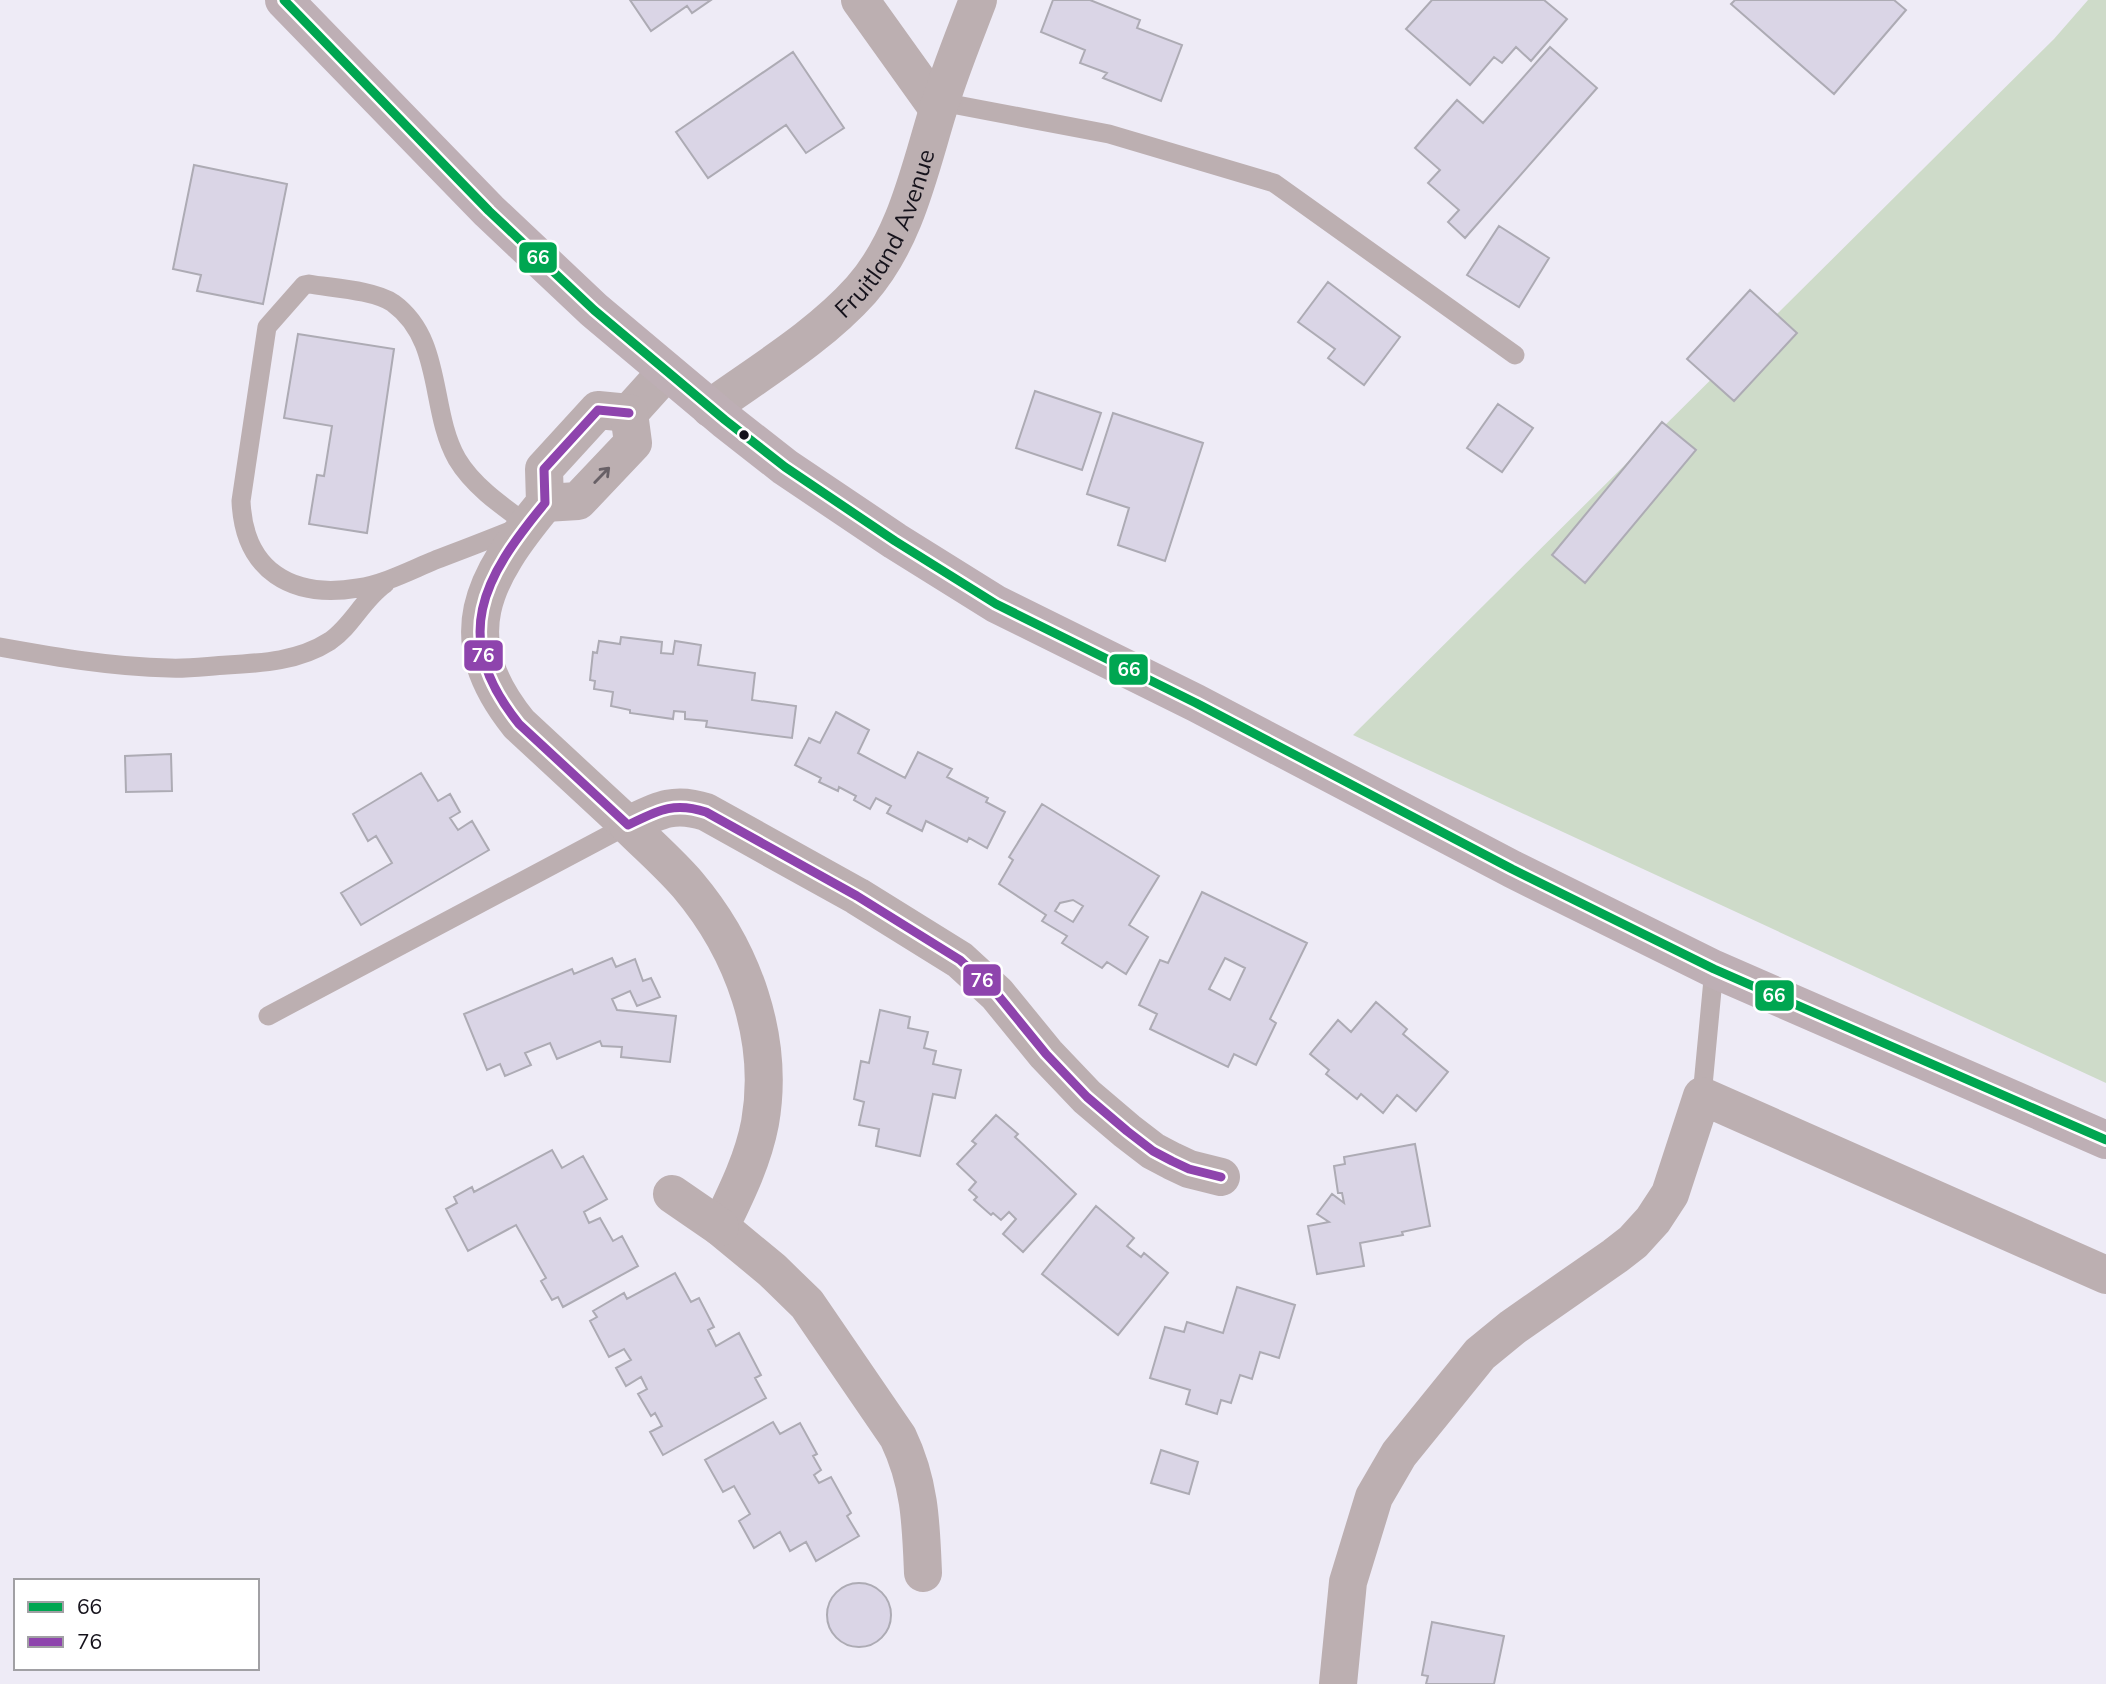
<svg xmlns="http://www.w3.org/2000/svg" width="2106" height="1684" font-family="Mulish,sans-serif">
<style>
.green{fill:#cedbc9}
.building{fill:#dad5e6;stroke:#adabb4;stroke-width:2;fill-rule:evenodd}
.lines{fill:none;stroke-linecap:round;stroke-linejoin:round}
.lane{stroke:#bcafb1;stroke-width:19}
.street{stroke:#bcafb1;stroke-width:38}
.primary{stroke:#beafb5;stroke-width:38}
.bus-1-casing{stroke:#fff;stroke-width:14}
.bus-2-casing{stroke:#fff;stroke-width:14}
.bus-1{stroke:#00a651;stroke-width:9}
.bus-2{stroke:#8e44ad;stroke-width:9}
.oneway{stroke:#686066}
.bus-dot{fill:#15121b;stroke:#fff;stroke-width:2.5}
.labels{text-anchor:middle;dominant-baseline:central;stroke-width:7;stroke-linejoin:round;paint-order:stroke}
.street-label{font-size:24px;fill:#15121b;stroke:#fff}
.line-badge{stroke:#fff;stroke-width:2.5}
.badge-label{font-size:19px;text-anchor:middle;font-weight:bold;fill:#fff}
</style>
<rect width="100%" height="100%" fill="#eeebf6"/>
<!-- green -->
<path class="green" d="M2088,0H2106V1083L1353,735L2054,39Z"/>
<!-- building -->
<path class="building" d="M630,0H711L692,13L687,6L651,31Z
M1053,0H1090L1140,20L1137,28L1182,45L1161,101L1103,78L1107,73L1080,63L1085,50L1041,32Z
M1432,0H1544L1567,19L1531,61L1516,47L1502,63L1494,57L1470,85L1406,29Z
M1735,0H1894L1906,10L1834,94L1731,4Z
M1550,47L1597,88L1465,238L1448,222L1459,210L1428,183L1440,170L1415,148L1457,100L1483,123Z
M793,52L844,128L806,153L786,125L708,178L676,132Z
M194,165L287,184L263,304L197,291L201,275L173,269Z
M1499,226L1549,258L1519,307L1467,275Z
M1328,282L1400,337L1364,385L1328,358L1335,349L1298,322Z
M1750,290L1797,333L1734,401L1687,359Z
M298,334L394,349L367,533L309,524L317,475L324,476L332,426L284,418Z
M1035,391L1101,413L1082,470L1016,448Z
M1498,404L1533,428L1502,472L1467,448Z
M1113,413L1203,443L1165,561L1118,545L1129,508L1087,494Z
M1662,422L1696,450L1585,583L1552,555Z
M621,637L662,642L661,653L673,654L675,641L701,645L698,665L755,673L752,700L796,706L792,738L706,727L707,721L685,719V712L674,711L673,719L630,713V710L611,706L613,692L594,689L595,681L590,680L593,652L597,653L599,641L620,644Z
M836,712L869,730L858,753L905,778L918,752L952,769L947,777L988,798L986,802L1005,812L987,848L969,838L967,842L926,821L922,831L887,813L891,806L876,798L870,809L854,800L856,796L839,787L838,791L819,782L821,778L795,765L809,738L820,743Z
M171,754L172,791L126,792L125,756Z
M421,773L438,801L450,794L460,812L450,818L458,830L472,821L489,850L361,925L341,893L392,863L376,836L368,841L353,814Z
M1042,804L1159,876L1129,925L1148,937L1126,974L1107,962L1102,968L1062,943L1067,936L1042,921L1046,915L999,884L1013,860L1009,857ZM1073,900L1083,906L1073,922L1055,911L1060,903Z
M1202,892L1307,943L1270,1019L1276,1023L1256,1065L1234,1054L1228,1067L1150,1029L1157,1014L1139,1005L1160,960L1168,963ZM1225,958L1245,968L1230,1000L1209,989Z
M612,958L616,967L635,959L643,981L651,978L660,997L637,1006L630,991L612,999L617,1010L676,1016L670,1062L621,1057L622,1047L602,1046L600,1041L557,1059L550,1043L525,1053L531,1065L505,1076L500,1064L487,1070L464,1014L572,969L574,974Z
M1376,1002L1407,1029L1403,1034L1448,1072L1416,1111L1397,1095L1383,1113L1361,1094L1357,1099L1326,1074L1329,1070L1310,1054L1338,1020L1351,1032Z
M880,1010L910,1017L908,1028L928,1032L924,1048L936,1051L933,1064L961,1070L955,1098L933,1094L920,1156L876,1146L879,1129L859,1125L864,1102L854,1099L861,1061L869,1063Z
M996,1115L1018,1134L1015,1137L1076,1194L1023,1252L1003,1234L1016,1219L1009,1212L1001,1220L993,1213L991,1215L974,1200L977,1197L969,1190L976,1182L957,1164L976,1144L972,1141Z
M1415,1144L1430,1226L1402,1232L1403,1235L1360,1243L1364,1266L1317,1274L1308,1226L1329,1222L1317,1214L1332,1194L1344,1203L1342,1193H1338L1334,1166L1345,1164L1344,1157Z
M552,1150L562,1168L583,1156L607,1199L584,1212L589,1223L600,1218L613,1241L622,1236L638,1266L563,1307L558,1297L552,1300L541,1281L546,1278L516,1225L468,1251L446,1209L457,1203L454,1197L472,1187L474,1192Z
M1096,1206L1134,1238L1127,1246L1141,1257L1144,1253L1168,1273L1118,1335L1042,1274Z
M675,1273L691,1302L699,1298L714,1327L708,1330L716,1346L739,1333L761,1375L755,1378L766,1398L663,1455L650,1432L662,1426L655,1413L651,1416L638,1394L647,1389L641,1377L626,1386L616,1368L631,1360L624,1349L609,1357L590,1321L597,1317L593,1311L624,1293L627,1299Z
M1237,1287L1295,1305L1279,1358L1260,1352L1252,1379L1240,1375L1231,1403L1221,1400L1217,1414L1186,1404L1190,1390L1150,1378L1165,1327L1184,1332L1187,1322L1223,1333Z
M773,1422L780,1434L800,1423L817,1454L813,1456L821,1470L814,1475L819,1483L831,1477L851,1513L847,1516L859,1536L816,1561L806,1542L790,1551L780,1532L754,1548L739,1521L750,1514L734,1486L723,1492L705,1460Z
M1161,1450L1198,1462L1189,1494L1151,1483Z
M827 1615a32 32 0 1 1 64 0a32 32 0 1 1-64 0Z
M1432,1622L1504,1636L1494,1684H1426L1428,1676L1422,1675Z"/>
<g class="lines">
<!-- lane -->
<path class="lane" d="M941,102L1109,134L1274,183L1515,355
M309,284C332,288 374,290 393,303C444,340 429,410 457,459C473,486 502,506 527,524C496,537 464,549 433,561C409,571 384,584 358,588C292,599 244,571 241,501L267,327L304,285Z
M0,647C56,657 112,667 169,668C188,669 208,666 227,665C263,663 299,661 330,641C352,626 363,599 385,584
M268,1016L628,825
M1702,1096L1714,969"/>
<!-- street -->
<g class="street">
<path d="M860,0L938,109"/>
<path id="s1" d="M710,408C760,372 820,336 861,290C905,240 919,172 938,110C949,73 964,37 978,0"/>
<path d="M629,413L598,410L544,469L545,503C483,578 449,637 519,724L628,825C657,811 673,801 706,812L857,896L960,960L997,994L1046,1054L1087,1097L1127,1131L1153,1151L1172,1161L1189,1169L1221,1177"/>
<path d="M629,413L666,372"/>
<path d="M545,503L578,501L633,443L629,413"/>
<path d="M628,825C648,845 670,864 688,885C743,950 775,1038 760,1123C753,1160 736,1194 720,1227L772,1270L807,1304L898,1437C920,1483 921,1523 923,1573"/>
<path d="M672,1194L720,1227"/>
<path d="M1338,1684L1348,1582L1374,1497L1399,1454L1480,1354L1513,1327L1615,1256L1633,1242L1653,1220L1670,1194L1702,1096L2106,1275"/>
</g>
<!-- primary -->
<path class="primary" d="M284,0L489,211L594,310L725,420L785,467L895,541L996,604L1196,703L1512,869L1714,969L2106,1140"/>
<defs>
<path id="bus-1" d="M284,0L489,211L594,310L725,420L785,467L895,541L996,604L1196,703L1512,869L1714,969L2106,1140"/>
<path id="bus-2" d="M629,413L598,410L544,469L545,503C483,578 449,637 519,724L628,825C657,811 673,801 706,812L857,896L960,960L997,994L1046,1054L1087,1097L1127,1131L1153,1151L1172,1161L1189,1169L1221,1177"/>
</defs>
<!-- bus-1 casing -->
<use href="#bus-1" class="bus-1-casing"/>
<!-- bus-2 casing -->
<use href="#bus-2" class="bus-2-casing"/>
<!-- bus-1 -->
<use href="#bus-1" class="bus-1"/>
<!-- bus-2 -->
<use href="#bus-2" class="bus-2"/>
</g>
<!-- one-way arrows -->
<defs><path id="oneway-shaft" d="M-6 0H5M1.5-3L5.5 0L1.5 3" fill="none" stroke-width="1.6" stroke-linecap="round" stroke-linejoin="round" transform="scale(1.75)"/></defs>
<use class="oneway" href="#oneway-shaft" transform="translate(602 475) rotate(-46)"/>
<!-- markers -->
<circle class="bus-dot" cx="744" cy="435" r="6"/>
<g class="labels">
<!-- street labels -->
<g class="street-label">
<text stroke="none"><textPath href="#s1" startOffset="254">Fruitland Avenue</textPath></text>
</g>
</g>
<g class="line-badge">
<rect x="518" y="241" width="40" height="33" rx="7" fill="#00a651"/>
<rect x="463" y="639" width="41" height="33" rx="7" fill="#8e44ad"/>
<rect x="1108" y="653" width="41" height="33" rx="7" fill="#00a651"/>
<rect x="962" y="963" width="40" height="34" rx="7" fill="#8e44ad"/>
<rect x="1754" y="979" width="41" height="33" rx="7" fill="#00a651"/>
</g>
<g class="badge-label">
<text x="538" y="264">66</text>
<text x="483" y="662">76</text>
<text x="1129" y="676">66</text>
<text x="982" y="987">76</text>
<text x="1774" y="1002">66</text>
</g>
<!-- legend -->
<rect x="14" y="1579" width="245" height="91" fill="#ffffff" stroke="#a1a0a4" stroke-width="2"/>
<rect x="28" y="1602" width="35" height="10" fill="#00a651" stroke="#a1a0a4" stroke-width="2"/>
<text x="77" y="1614" font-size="21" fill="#15121b">66</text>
<rect x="28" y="1637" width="35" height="10" fill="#8e44ad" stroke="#a1a0a4" stroke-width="2"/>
<text x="77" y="1649" font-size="21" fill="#15121b">76</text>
</svg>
